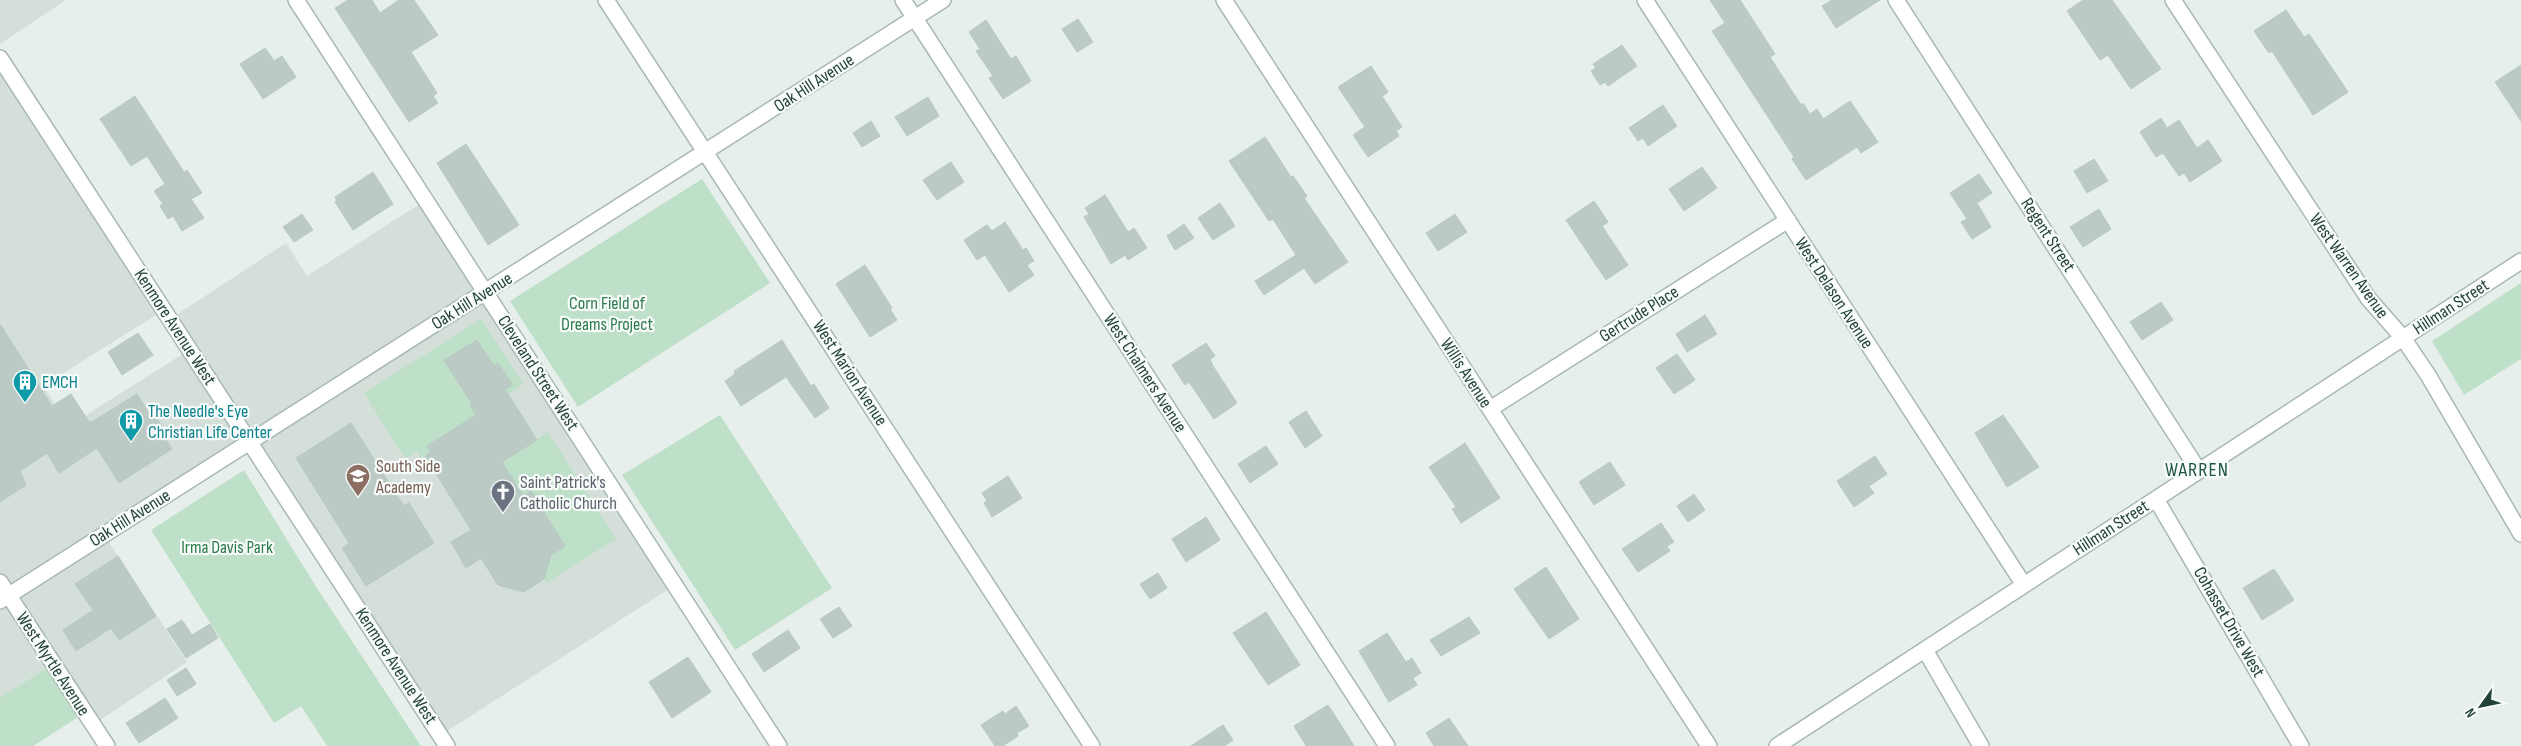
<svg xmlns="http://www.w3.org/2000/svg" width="2521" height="746" font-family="'Sofia Sans Condensed',sans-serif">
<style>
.built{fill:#d4dfda}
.green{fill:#bfe0c8}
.building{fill:#bbcac4;stroke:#b8c9c2}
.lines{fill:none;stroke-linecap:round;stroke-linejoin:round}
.minor-casing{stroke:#a8b8b2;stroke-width:18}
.minor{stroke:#fff;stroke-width:15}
.labels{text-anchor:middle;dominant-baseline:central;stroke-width:4.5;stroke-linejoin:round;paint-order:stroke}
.street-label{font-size:18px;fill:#24423a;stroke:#f7fbf9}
.park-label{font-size:18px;fill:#2d7a4b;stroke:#f7fbf9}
.culture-label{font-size:18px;fill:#0d838f;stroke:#f7fbf9;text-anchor:start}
.education-label{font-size:18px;fill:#785e54;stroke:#f7fbf9;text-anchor:start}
.worship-label{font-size:18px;fill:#5b616d;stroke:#f7fbf9;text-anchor:start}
.quarter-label{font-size:20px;letter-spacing:1px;fill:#1f5548;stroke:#f7fbf9}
</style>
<rect width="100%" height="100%" fill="#e6efeb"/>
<!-- built -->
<path class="built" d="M0,0H66L0,44Z
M0,58L164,310L43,386L69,426L189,350L170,319L286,243L307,276L426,200L675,585L441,735L250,442L104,535L187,662L93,725L85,713L33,746H0Z"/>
<!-- green -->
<path class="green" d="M702,179L770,283L578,407L510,301Z
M2521,283V359L2464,395L2432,341Z
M481,319L523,384L508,394L505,389L513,384L498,363L494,366L476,340L444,360L472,404L470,405L482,423L537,440L548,432L616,539L546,583L544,579L551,555L565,546L531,491L523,496L510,476L458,426L428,446L431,451L420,458L417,452L405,459L364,393Z
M720,415L832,588L735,650L622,475Z
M244,470L315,585L421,746H327L301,706L274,723L151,530Z
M53,664L85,712L33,746H0V698Z"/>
<!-- building -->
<path class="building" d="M348,0H372L380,13L399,0H414L438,35L411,52L437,93L433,96L438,103L409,122L335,8Z
M1710,0H1740L1775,54L1770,57L1801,105L1803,103L1810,114L1817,109L1823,119L1850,101L1878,142L1861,153L1857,147L1806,180L1792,159L1794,157L1712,31L1725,23Z
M1832,0H1880L1836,28L1822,6Z
M2083,0H2112L2161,69L2131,89L2108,55L2100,60L2067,11Z
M2286,10L2304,37L2309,34L2348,92L2313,115L2272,51L2269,53L2254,31Z
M1078,19L1093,42L1077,52L1062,29Z
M986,20L1011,59L1016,56L1031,81L1003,99L989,78L993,76L976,51L980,49L969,32Z
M1622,45L1637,66L1608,86L1605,82L1600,85L1591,71L1596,68L1593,64Z
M265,48L274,61L282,56L296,77L263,99L240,64Z
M2521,65V121L2495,82Z
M1371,66L1388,92L1382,96L1402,127L1396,131L1399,136L1368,157L1353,135L1365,127L1338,87Z
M135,96L184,172L187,170L202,193L191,199L204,218L182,231L173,216L168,219L160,206L163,204L154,191L165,184L147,156L131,166L100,119Z
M928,97L939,116L907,136L895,117Z
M1663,105L1677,126L1648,146L1643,138L1638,141L1629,128Z
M2161,118L2167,128L2179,120L2197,148L2208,140L2222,161L2190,182L2184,173L2179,176L2163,153L2156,157L2140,132Z
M871,121L880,136L862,147L853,133Z
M1265,137L1291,177L1293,176L1307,196L1304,198L1348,262L1315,284L1304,268L1264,295L1255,281L1296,255L1273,219L1269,221L1229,161Z
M466,144L519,225L488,245L437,163Z
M2094,159L2108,181L2087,193L2074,171Z
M951,162L964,182L937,200L923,180Z
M1702,167L1717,188L1684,211L1669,189Z
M373,172L393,204L353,230L335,202L337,201L335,197Z
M1979,174L1992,193L1977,203L1991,227L1972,239L1961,222L1967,219L1950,193Z
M1105,195L1128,232L1134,228L1147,248L1128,260L1125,255L1111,264L1084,217L1089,214L1085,208Z
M1594,201L1608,222L1602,226L1628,265L1606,280L1566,220Z
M1220,203L1235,226L1213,240L1198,218Z
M2099,209L2111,229L2083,247L2070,227Z
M302,214L313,230L294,242L283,227Z
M1455,214L1467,232L1438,251L1426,233Z
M1005,222L1023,250L1026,248L1034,261L1027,265L1034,275L1009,292L985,255L977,260L964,240L987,225L992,231Z
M1184,224L1194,238L1175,250L1167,236Z
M865,265L892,308L890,309L897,320L870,337L836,284Z
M2161,302L2173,320L2142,340L2130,322Z
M1705,315L1717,334L1687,352L1676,334Z
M0,324L52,406L71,394L90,423L137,394L151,417L155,415L166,433L163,435L172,449L119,483L97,448L59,473L47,453L20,471L26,485L0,502Z
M138,333L153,355L122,375L108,352Z
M477,340L494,366L498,363L513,385L505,389L537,440L502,462L523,496L531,491L565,546L551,555L544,579L524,592L498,585L481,558L466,568L451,542L471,530L425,456L431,452L427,446L476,415L470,405L472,404L444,360Z
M782,340L811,386L814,384L829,408L815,418L786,377L741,406L725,381L735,374L734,371Z
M1206,343L1215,356L1210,359L1213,366L1237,403L1214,419L1189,382L1185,385L1172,365Z
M1677,354L1695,380L1674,394L1656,368Z
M1306,411L1322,436L1305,448L1289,422Z
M2003,415L2039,467L2007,487L1975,433Z
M351,423L404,506L409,503L434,543L366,586L342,548L349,543L296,458Z
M1465,443L1500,498L1461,523L1452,509L1456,507L1429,467Z
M1266,446L1278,464L1250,483L1238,464Z
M1875,456L1887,474L1869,486L1874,493L1854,507L1837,481Z
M1610,462L1625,485L1594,505L1579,482Z
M1008,476L1022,498L992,517L984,503L987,501L982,493Z
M1694,494L1705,510L1688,522L1677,506Z
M1206,517L1220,540L1186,562L1172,539Z
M1661,523L1674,542L1667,546L1670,551L1638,572L1622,549Z
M118,556L156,616L119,640L111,628L76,651L63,630L93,610L75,584Z
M1546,567L1579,619L1549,639L1514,589Z
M2274,569L2294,600L2262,620L2243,588Z
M1158,573L1167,588L1150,599L1140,584Z
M839,607L852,626L833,638L820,619Z
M1266,612L1300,665L1268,685L1233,633Z
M1469,617L1480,633L1441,656L1430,640Z
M182,620L192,635L210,624L218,638L186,658L167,629Z
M788,630L800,648L764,672L752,654Z
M1387,633L1406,662L1412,658L1421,673L1413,678L1417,685L1389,702L1359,651Z
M688,657L711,692L672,718L649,682Z
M186,668L196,684L177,696L167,680Z
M165,698L178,718L139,743L126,723Z
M1328,705L1343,728L1354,746H1306L1294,726Z
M1016,706L1029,726L1017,733L1018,736L1003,746H995L981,725L1003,711L1005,714Z
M1449,718L1468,746H1434L1426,733Z
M1223,725L1233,740L1224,746H1191Z"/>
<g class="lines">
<defs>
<path id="minor" d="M296,0L779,746
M606,0L1092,746
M903,0L1387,746
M1224,0L1709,746
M1645,0L2024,585
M1896,0L2199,471
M2173,0L2368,298L2403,338L2428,375L2521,534
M0,58L447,746
M1490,409L1788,220
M2156,499L2301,746
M0,582L107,746
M0,601L943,0
M1925,650L1981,746
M1777,746L2521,261"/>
</defs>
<!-- minor casing -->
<use href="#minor" class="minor-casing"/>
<!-- minor -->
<use href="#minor" class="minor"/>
</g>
<!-- icons -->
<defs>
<symbol id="building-pin" viewBox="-11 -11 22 30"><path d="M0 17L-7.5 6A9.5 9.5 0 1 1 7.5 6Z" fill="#0f9aa8" stroke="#f7fbf9"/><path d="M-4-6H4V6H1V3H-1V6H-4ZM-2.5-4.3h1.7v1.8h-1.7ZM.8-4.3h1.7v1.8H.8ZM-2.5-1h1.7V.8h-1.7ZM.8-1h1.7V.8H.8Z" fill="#fff"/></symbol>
<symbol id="school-pin" viewBox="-11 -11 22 30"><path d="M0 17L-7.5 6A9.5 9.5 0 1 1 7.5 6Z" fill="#8d6e63" stroke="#f7fbf9"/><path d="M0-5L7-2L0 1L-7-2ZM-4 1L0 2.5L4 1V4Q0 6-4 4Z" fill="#fff"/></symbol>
<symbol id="church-pin" viewBox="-11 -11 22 30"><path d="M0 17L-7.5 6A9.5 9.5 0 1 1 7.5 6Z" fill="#6b7280" stroke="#f7fbf9"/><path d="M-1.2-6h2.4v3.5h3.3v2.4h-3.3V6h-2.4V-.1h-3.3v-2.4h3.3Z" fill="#fff"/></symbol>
</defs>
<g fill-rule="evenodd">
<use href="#building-pin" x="11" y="368" width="28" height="38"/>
<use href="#building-pin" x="117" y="407" width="28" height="38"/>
<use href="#school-pin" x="344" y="462" width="28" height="38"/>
<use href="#church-pin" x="489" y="478" width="28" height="38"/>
</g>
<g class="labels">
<!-- street labels -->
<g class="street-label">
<text transform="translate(814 83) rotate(-33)">Oak Hill Avenue</text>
<text transform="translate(2048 235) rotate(57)">Regent Street</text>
<text transform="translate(2349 266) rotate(55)">West Warren Avenue</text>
<text transform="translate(1834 293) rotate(57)">West Delason Avenue</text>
<text transform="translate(472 301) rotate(-32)">Oak Hill Avenue</text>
<text transform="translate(2451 307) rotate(-33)">Hillman Street</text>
<text transform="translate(1639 314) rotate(-32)">Gertrude Place</text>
<text transform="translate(175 327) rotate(57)">Kenmore Avenue West</text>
<text transform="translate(538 373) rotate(57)">Cleveland Street West</text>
<text transform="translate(850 373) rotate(57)">West Marion Avenue</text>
<text transform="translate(1145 373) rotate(57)">West Chalmers Avenue</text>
<text transform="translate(1466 373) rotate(57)">Willis Avenue</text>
<text transform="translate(130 518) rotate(-32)">Oak Hill Avenue</text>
<text transform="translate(2111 528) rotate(-33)">Hillman Street</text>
<text transform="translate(2229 622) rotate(60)">Cohasset Drive West</text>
<text transform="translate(53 664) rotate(57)">West Myrtle Avenue</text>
<text transform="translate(396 666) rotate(57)">Kenmore Avenue West</text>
</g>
<!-- park labels -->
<g class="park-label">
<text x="607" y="303">Corn Field of<tspan x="607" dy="21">Dreams Project</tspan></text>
<text x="227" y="547">Irma Davis Park</text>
</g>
<!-- culture labels -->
<g class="culture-label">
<text x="42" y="382">EMCH</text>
<text x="148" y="411">The Needle's Eye<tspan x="148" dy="21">Christian Life Center</tspan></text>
</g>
<!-- education labels -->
<g class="education-label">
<text x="376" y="466">South Side<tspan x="376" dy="21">Academy</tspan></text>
</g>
<!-- worship labels -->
<g class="worship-label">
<text x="520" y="482">Saint Patrick's<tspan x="520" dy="21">Catholic Church</tspan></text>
</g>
<!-- quarter labels -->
<g class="quarter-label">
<text x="2197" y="470">WARREN</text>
</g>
</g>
<!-- north arrow -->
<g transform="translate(2481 706) rotate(237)" stroke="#f7fbf9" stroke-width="4" paint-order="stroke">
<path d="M0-4L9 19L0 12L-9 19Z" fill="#24423a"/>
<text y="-8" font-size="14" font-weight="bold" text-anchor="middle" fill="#24423a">N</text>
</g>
</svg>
